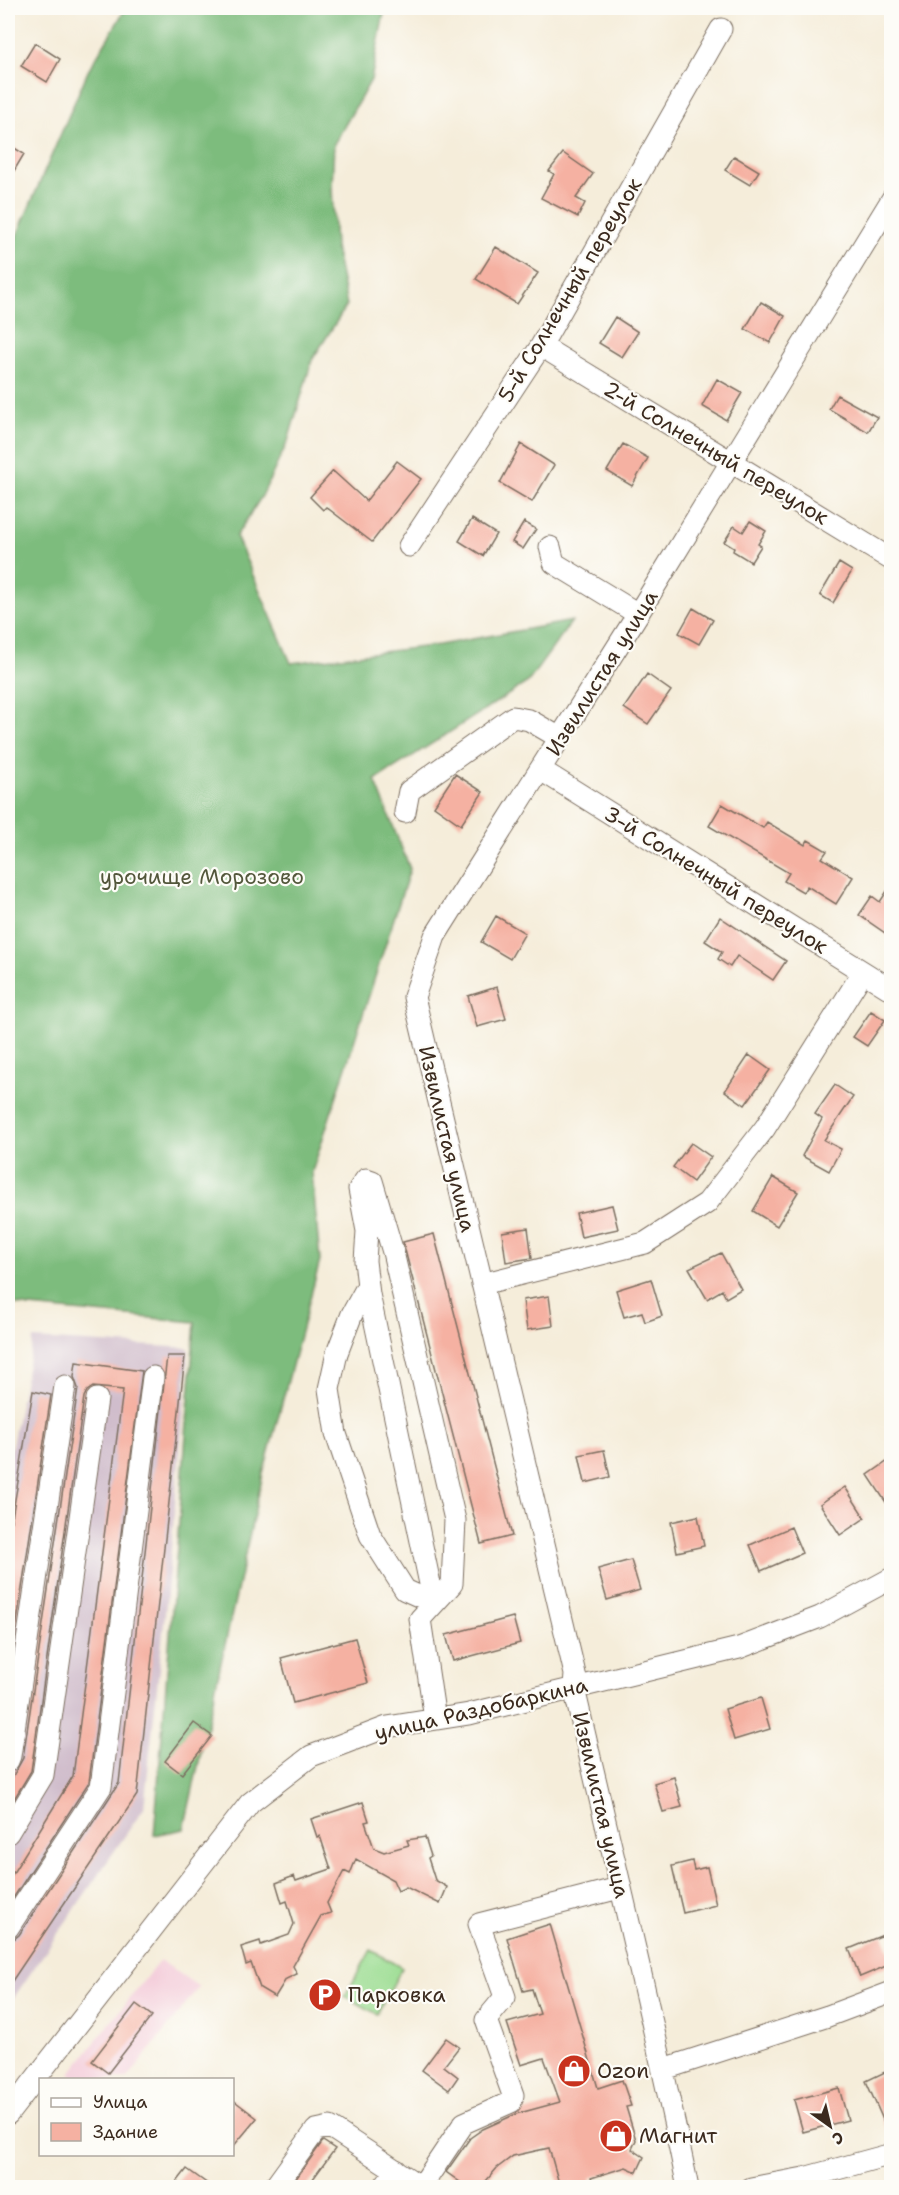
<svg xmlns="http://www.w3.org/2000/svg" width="899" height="2195" font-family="'Shantell Sans',sans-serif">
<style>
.built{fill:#f4cfdc}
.industrial{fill:#d0bdcc}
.green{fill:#9cdd93;stroke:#6c8458;stroke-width:1.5}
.forest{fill:#7dbc7d;stroke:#5c734e;stroke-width:1.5}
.building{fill:#f5b1a2}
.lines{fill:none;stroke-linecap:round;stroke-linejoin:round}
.minor-casing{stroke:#7c6e60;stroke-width:23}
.minor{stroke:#fff;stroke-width:21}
.labels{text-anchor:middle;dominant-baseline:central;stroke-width:4.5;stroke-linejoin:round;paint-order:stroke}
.street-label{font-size:21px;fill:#3b2a1e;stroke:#fdfcf7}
.park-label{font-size:21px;fill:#53573b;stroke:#fdfcf7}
.poi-label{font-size:21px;fill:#3b2a1e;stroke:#fdfcf7;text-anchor:start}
</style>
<rect width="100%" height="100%" fill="#fdfcf7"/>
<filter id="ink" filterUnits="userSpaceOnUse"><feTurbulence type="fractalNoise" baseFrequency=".0167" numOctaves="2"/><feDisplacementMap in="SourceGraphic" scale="12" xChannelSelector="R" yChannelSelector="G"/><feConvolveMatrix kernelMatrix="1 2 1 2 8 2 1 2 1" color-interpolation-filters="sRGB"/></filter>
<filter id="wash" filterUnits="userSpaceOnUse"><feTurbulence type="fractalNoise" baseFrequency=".008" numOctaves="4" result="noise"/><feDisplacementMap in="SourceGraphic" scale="24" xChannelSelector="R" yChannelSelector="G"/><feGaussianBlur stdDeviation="1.35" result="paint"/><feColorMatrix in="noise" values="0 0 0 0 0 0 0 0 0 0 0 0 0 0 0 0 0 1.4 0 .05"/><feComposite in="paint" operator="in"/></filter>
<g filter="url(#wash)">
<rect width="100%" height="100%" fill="#f5edda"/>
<!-- built -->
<path class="built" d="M160,1960L199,1987L127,2079H77L70,2074Z"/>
<!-- industrial -->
<path class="industrial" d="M33,1339L189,1348L166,1604L144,1808L8,2006V1466Z"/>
<!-- green -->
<path class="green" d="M371,1950L402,1968L377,2014L345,1996Z"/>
<!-- forest -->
<path class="forest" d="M126,8H385L371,80L334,144L332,187L335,247L347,305L312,360L288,441L262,496L236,536L291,663L439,645L572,621L528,682L375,780L410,869L312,1172L320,1261L263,1474L184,1829L154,1835L195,1322L29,1307L8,1303V256L88,71Z"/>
<g id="blocks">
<!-- building -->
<path class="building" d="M35,43L60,59L47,82L21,66Z
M8,144L24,154L8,181Z
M563,153L593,174L576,198L585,203L578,217L541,198L554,174L549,171Z
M734,156L759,171L750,185L725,170Z
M496,247L538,273L517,304L476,279Z
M761,302L785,316L770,343L745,329Z
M615,317L638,332L622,357L599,343Z
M717,379L742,393L726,420L702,406Z
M837,395L877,417L868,432L829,409Z
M521,444L554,465L532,502L500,483Z
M623,444L648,458L632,486L607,471Z
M397,461L421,479L372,542L326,507L323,510L310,497L333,471L366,501Z
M472,519L496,534L483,556L459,541Z
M750,521L766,531L758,544L761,546L751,562L733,551L734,548L724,542L734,526L743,532Z
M524,522L536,529L523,549L512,542Z
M839,563L852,571L833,603L820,595Z
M693,608L713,620L699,644L679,633Z
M647,674L671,691L648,724L624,708Z
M455,774L483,792L461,825L434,806Z
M722,804L763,828L767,822L805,845L808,840L827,851L822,858L853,877L836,904L807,886L803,892L784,881L789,873L709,826Z
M891,885V937L859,915L872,896L880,902Z
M496,916L525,933L510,959L481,942Z
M720,917L786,961L773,980L737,956L730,967L718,959L722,952L705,941Z
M497,987L506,1019L477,1027L468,996Z
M871,1011L885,1020L867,1046L853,1037Z
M749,1055L770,1070L745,1105L725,1091Z
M835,1085L853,1097L824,1140L841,1149L829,1171L802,1156L822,1119L815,1114Z
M691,1143L711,1157L693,1182L673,1167Z
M773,1177L798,1192L777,1226L753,1211Z
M612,1205L618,1229L581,1237L576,1213Z
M528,1228L532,1258L506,1262L502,1232Z
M434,1234L512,1536L481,1544L403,1242Z
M721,1253L741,1289L726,1298L722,1290L707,1299L689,1268Z
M651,1279L662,1316L645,1322L642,1312L624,1317L616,1290Z
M549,1296L553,1326L527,1330L523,1300Z
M167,1356H185L137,1795L8,1987V1941L14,1939L19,1935L119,1783Z
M76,1362L142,1371L89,1782L8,1906V1881L73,1776L123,1390L93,1387L87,1391L84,1397L31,1771L8,1809V1785L23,1758L78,1388L74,1377Z
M33,1391L51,1395L11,1661L8,1660V1542Z
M604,1450L610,1477L585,1483L579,1455Z
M891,1459V1510L868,1475Z
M845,1487L865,1518L840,1535L820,1504Z
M698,1516L704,1546L677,1552L671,1522Z
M791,1527L802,1553L761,1571L750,1545Z
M631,1560L640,1590L607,1600L598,1569Z
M513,1617L520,1643L453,1661L446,1635Z
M355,1638L368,1683L293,1703L281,1658Z
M761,1698L770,1729L734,1740L725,1709Z
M194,1723L212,1736L182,1774L165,1761Z
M674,1777L682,1807L663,1812L654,1783Z
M363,1802L369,1821L365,1822L374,1848L384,1852L409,1845L407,1840L425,1837L431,1856L428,1858L435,1880L447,1887L440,1904L406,1887L398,1891L393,1880L356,1859L350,1874L344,1871L327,1903L331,1913L321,1916L293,1966L297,1974L286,1979L275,1997L260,1988L251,1963L246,1965L241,1947L260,1941L261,1945L289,1935L294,1924L287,1901L282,1903L276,1883L294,1876L296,1881L331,1869L320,1836L317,1837L311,1819Z
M692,1861L694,1870L707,1867L716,1905L683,1913L672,1866Z
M550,1924L598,2088L622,2080L631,2106L626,2107L636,2140L632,2149L644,2157L637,2172L626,2167L591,2178L592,2182L570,2187H560L549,2148L513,2156L497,2168L481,2187H467L446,2172L470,2138L483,2129L516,2114L560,2102L544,2058L521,2065L507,2023L540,2014L532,1989L523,1991L507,1938Z
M883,1935L891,1955V1964L860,1977L849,1949Z
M136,2004L152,2016L108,2073L92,2061Z
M446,2038L459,2047L444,2066L458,2077L449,2090L422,2070Z
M887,2071L891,2082V2138L866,2081Z
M839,2088L848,2120L803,2132L794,2100Z
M232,2099L257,2118L232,2148Z
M323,2141L335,2149L307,2187H290Z
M187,2169L212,2187H173Z"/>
</g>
</g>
<g filter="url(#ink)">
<use href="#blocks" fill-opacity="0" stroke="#7c6e60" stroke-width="1.5"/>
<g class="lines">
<defs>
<path id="minor" d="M541,346L892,560
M409,546L541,346L721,29
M550,547L554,563L638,614
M541,770L892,990
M405,812L409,791L513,717L529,720L560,738
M482,1284L645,1243L707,1203L765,1128L863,972
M368,1285L352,1314L337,1353L329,1389L336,1434L370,1535L405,1590L434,1603
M434,1603L369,1294L365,1261L367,1231L359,1189L366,1179L372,1181L393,1252L455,1520L452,1584L420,1619L435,1719
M8,1761L10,1756L65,1386
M8,1833L43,1775L97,1399
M8,1928L101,1787L153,1377
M664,2069L828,2016L892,1992
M8,2114L250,1803L311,1756L387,1727L469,1714L739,1648L820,1617L892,1578
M274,2188L316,2130L330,2127L421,2187
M383,2188L396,2170
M422,2188L421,2187L464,2123L511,2102L513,2095L486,2020L505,1997L479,1924L619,1888
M688,2188C654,2020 612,1854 574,1688L575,1674L414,997L435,936L638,614L892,199
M751,2188L804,2178L892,2154"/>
</defs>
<!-- minor casing -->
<use href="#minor" class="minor-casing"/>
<!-- minor -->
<use href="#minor" class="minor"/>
</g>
</g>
<!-- icons -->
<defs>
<symbol id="parking-disc" viewBox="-11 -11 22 22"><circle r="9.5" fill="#c8321e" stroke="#fdfcf7"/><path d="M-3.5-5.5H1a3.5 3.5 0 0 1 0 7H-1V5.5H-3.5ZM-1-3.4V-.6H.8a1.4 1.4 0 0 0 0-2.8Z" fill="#fff"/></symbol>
<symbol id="shop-disc" viewBox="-11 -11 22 22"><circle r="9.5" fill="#c8321e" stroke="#fdfcf7"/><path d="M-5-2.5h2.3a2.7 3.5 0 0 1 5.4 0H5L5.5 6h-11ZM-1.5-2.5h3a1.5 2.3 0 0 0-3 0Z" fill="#fff"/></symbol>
</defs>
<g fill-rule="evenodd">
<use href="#parking-disc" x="306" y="1976" width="38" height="38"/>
<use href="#shop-disc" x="555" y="2052" width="38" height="38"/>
<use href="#shop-disc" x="597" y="2117" width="38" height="38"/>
</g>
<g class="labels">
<!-- street labels -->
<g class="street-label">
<text transform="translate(570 290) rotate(-59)">5-й Солнечный переулок</text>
<text transform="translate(716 453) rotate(31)">2-й Солнечный переулок</text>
<text transform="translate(602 673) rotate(-58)">Извилистая улица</text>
<text transform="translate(716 880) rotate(32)">3-й Солнечный переулок</text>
<text transform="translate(447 1139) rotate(77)">Извилистая улица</text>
<text transform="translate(481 1709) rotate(-13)">улица Раздобаркина</text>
<text transform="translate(601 1805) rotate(77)">Извилистая улица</text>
</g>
<!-- park labels -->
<g class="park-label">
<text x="202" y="877">урочище Морозово</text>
</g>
<!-- poi labels -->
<g class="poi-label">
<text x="348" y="1995">Парковка</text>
<text x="597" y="2071">Ozon</text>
<text x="639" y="2136">Магнит</text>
</g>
</g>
<!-- margin -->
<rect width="899" height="2195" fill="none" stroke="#fdfcf7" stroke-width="30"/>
<!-- legend -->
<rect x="39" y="2078" width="195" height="78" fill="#fdfcf7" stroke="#afa8a0" stroke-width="1.5"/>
<rect x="51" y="2098" width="30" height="9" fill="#ffffff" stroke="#afa8a0" stroke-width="1.5"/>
<text x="93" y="2108" font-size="18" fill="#3b2a1e">Улица</text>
<rect x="51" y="2123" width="30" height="18" fill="#f5b1a2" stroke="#afa8a0" stroke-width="1.5"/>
<text x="93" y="2138" font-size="18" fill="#3b2a1e">Здание</text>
<!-- north arrow -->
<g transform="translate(830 2126) rotate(146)" stroke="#fdfcf7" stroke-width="4.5" paint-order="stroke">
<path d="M0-4.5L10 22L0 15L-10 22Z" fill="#3b2a1e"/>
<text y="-9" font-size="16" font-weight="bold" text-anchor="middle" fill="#3b2a1e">С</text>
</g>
</svg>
